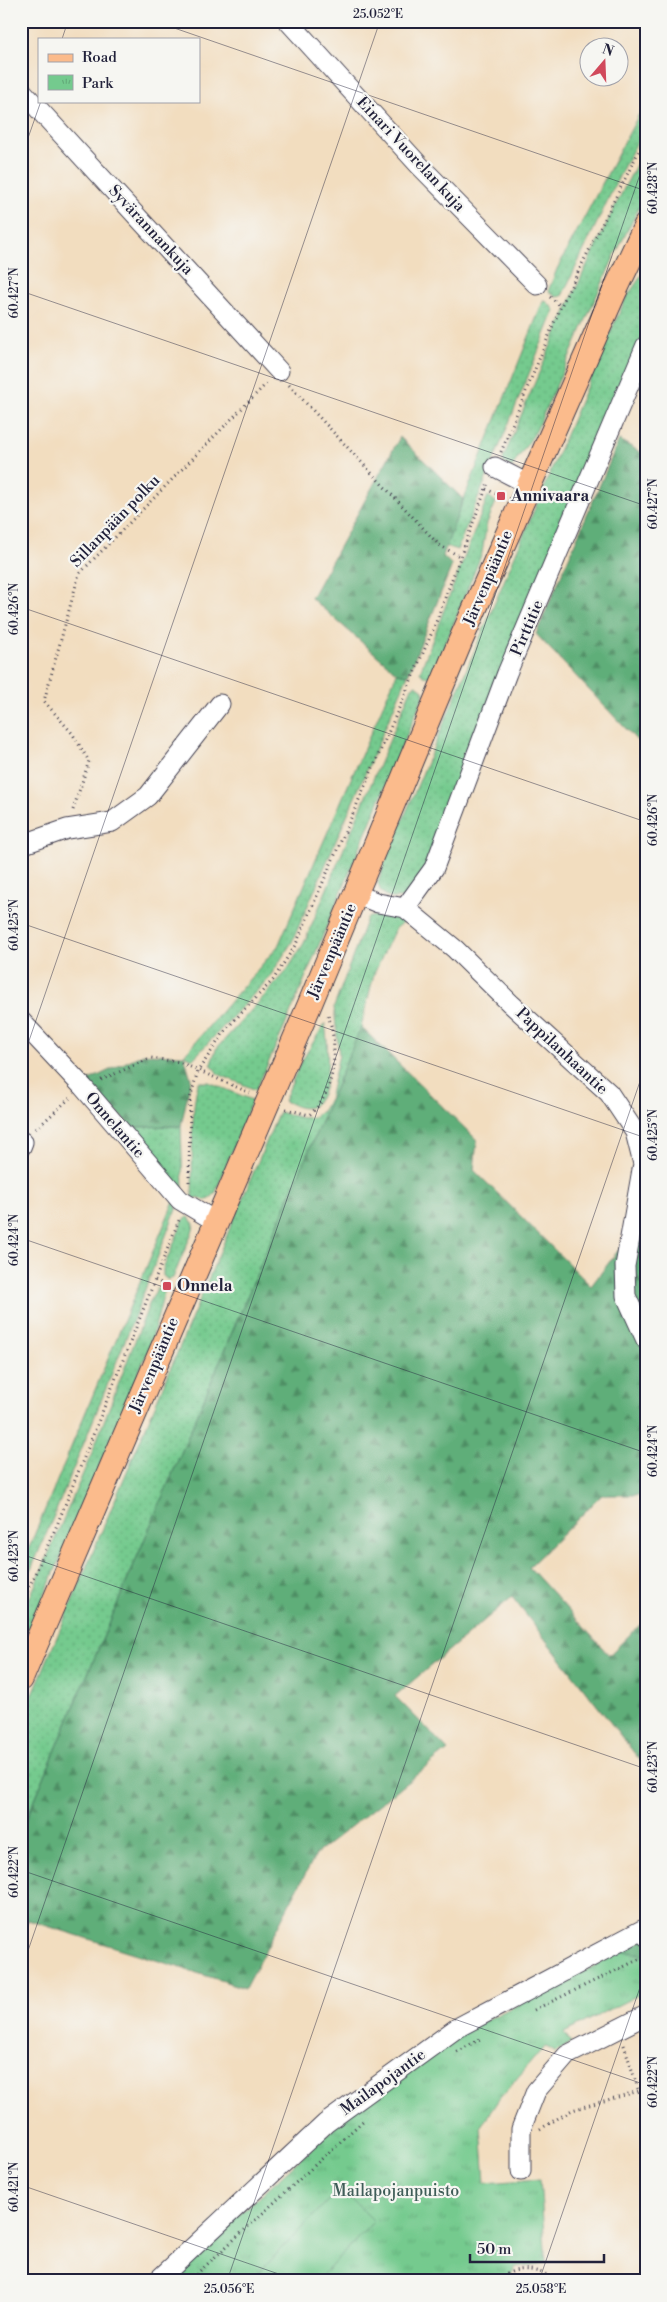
<svg xmlns="http://www.w3.org/2000/svg" width="667" height="2302" font-family="'Libre Bodoni',serif">
<style>
.grass{fill:url(#grass-dots);stroke:#4b7664}
.forest{fill:url(#forest-firs);stroke:#40685a}
.park{fill:url(#park-tufts);stroke:#4b7664}
.pitch{fill:#74ca8e;stroke:#4b7664}
.lines{fill:none;stroke-linecap:round;stroke-linejoin:round}
.minor-casing{stroke:#413e4f;stroke-width:21}
.major-casing{stroke:#413e4f;stroke-width:26}
.path{stroke:#413e4f;stroke-width:3;stroke-dasharray:1 4;stroke-linecap:butt}
.minor{stroke:#fff;stroke-width:19}
.major{stroke:#fbbb8c;stroke-width:24}
.ticks{fill:none;stroke:#22223b;stroke-width:1;stroke-opacity:0.45}
.poi-dot{fill:#d1495b;stroke:#f6f6f2;stroke-width:2}
.labels{text-anchor:middle;dominant-baseline:central;stroke-width:4.5;stroke-linejoin:round;paint-order:stroke}
.street-label{font-size:16px;fill:#22223b;stroke:#f6f6f2}
.poi-label{font-size:16px;font-weight:bold;fill:#22223b;stroke:#f6f6f2;text-anchor:start}
.park-label{font-size:16px;fill:#3f5d58;stroke:#f6f6f2}
.neatline{fill:none;stroke:#22223b;stroke-width:2}
.ticks-label{font-size:12px;text-anchor:middle;fill:#22223b}
</style>
<defs>
<pattern id="grass-dots" width="8" height="8" patternUnits="userSpaceOnUse" patternTransform="scale(1.25)"><rect width="8" height="8" fill="#74ca8e"/><path d="M2 2h.1M6 6h.1" fill="none" stroke="#64ad7b" stroke-width="1.8" stroke-linecap="round"/></pattern>
<pattern id="forest-firs" width="22" height="20" patternUnits="userSpaceOnUse" patternTransform="scale(1.25)"><rect width="22" height="20" fill="#5fae79"/><path d="M5 1l3.5 6h-7zM16 11l3.5 6h-7z" fill="#4e8d64"/></pattern>
<pattern id="park-tufts" width="24" height="20" patternUnits="userSpaceOnUse" patternTransform="scale(1.25)"><rect width="24" height="20" fill="#74ca8e"/><path d="M3 7l-1-3M5 7V3M7 7l1-3M15 17l-1-3M17 17v-4M19 17l1-3" fill="none" stroke="#64ad7b"/></pattern>
</defs>
<rect width="100%" height="100%" fill="#f6f6f2"/>
<filter id="ink" filterUnits="userSpaceOnUse"><feTurbulence type="fractalNoise" baseFrequency=".02" numOctaves="2"/><feDisplacementMap in="SourceGraphic" scale="10" xChannelSelector="R" yChannelSelector="G"/><feConvolveMatrix kernelMatrix="1 2 1 2 8 2 1 2 1" color-interpolation-filters="sRGB"/></filter>
<filter id="wash" filterUnits="userSpaceOnUse"><feTurbulence type="fractalNoise" baseFrequency=".0096" numOctaves="4" result="noise"/><feDisplacementMap in="SourceGraphic" scale="20" xChannelSelector="R" yChannelSelector="G"/><feGaussianBlur stdDeviation="1.12" result="paint"/><feColorMatrix in="noise" values="0 0 0 0 0 0 0 0 0 0 0 0 0 0 0 0 0 1.4 0 .05"/><feComposite in="paint" operator="in"/></filter>
<g filter="url(#wash)">
<rect width="100%" height="100%" fill="#f2ddbf"/>
<!-- grass -->
<path class="grass" d="M646,101V126L624,166L562,296L556,297L548,291L557,269Z
M646,146V194L615,255L536,431L512,467L504,463L503,459C547,352 592,247 646,146Z
M646,269V335L532,595L421,879L405,898H390L381,892L378,883L385,862L599,357L626,298Z
M544,299L555,310L457,550L445,546Z
M488,496L496,502L487,523L482,553L433,675L430,677L423,676L420,672Z
M397,673L408,675L292,942L269,978L193,1059L184,1055L278,946Z
M416,685L422,689L424,694L285,1026L256,1090L218,1074L211,1064L216,1049L286,972L304,943L412,687Z
M390,912L408,918L395,929L374,974L361,1027L21,1832V1722L279,1112L302,1118L314,1117L323,1110L329,1099L339,1055L334,1007L367,918Z
M325,1023C328,1043 333,1099 310,1107C300,1110 292,1104 284,1101L300,1064Z
M199,1082H209L252,1100L215,1194L208,1200L192,1198C193,1172 190,1101 199,1082Z
M181,1126L183,1188L180,1189L132,1127Z
M174,1201L177,1207C127,1337 76,1466 21,1593V1567Z
M188,1216L194,1224L193,1230L173,1278L168,1280L163,1276V1269L183,1221Z
M162,1287L165,1289L150,1346L21,1651V1618L91,1455L150,1302L157,1288Z"/>
<!-- forest -->
<path class="forest" d="M400,437L463,499L443,556L452,565L408,675L397,673L311,598Z
M619,440L646,455V750L536,634Z
M361,1027L477,1140L474,1170L591,1286L646,1214V1495H602L529,1567L609,1655L646,1619V1768L512,1597L395,1696L448,1750L316,1854L245,1988L28,1920L21,1936V1832Z
M143,1054L184,1055L191,1079L181,1126L132,1127L85,1082Z
M646,1938V1961L640,1954L622,1952Z"/>
<!-- park -->
<path class="park" d="M622,1952L640,1954L646,1961V1991L564,2033L571,2042L555,2053L545,2046L499,2099L481,2126L485,2183L540,2179L546,2263L516,2267L506,2281H167L363,2101L459,2034Z"/>
<!-- pitch -->
<path class="pitch" d="M340,2188L374,2221L317,2281H251Z"/>
</g>
<g filter="url(#ink)">
<g class="lines">
<defs>
<path id="minor" d="M288,21L419,165L537,285
M21,90L279,371
M495,467L528,484
M21,845L67,829L112,822L148,796L220,704
M356,894L378,903L405,908L455,949L510,1003L609,1093L635,1132L643,1164L625,1266L626,1296L646,1340
M405,908L434,868L507,673L646,345
M21,1021L83,1087L180,1200L215,1221
M21,1147L23,1142
M521,2171V2129L536,2091L567,2055L646,2015
M157,2281L326,2123L457,2028L642,1930L646,1936"/>
<path id="major" d="M21,1679L309,1006L460,642L614,293L646,225"/>
</defs>
<!-- minor casing -->
<use href="#minor" class="minor-casing"/>
<!-- major casing -->
<use href="#major" class="major-casing"/>
<!-- path -->
<path class="path" d="M550,297L561,306
M289,385L439,545L461,557
M501,452L561,306L646,137
M486,489L501,496
M73,810L89,761L72,733L44,701L79,574L268,382
M101,1080L151,1058L179,1062L250,1093
M286,1109L309,1115C336,1094 339,1046 328,1015
M36,1129L70,1098
M189,1182L190,1098L198,1071L227,1028L273,980L296,944L433,630L488,483
M155,1280L167,1286
M21,1605L57,1525L179,1220
M534,2010L646,1956
M624,2045L646,2114
M457,2052L480,2039
M540,2129L572,2110L639,2091
M189,2281L365,2119
M499,2281C514,2263 540,2269 558,2281"/>
<!-- minor -->
<use href="#minor" class="minor"/>
<!-- major -->
<use href="#major" class="major"/>
</g>
</g>
<!-- ticks -->
<path class="ticks" d="M154,21L646,191M62,39L68,21M21,158L41,101M21,291L646,506M21,607L646,822M21,923L646,1138M21,1064L380,21M21,1238L646,1453M21,1554L646,1769M21,1870L646,2085M21,1971L646,157M21,2185L299,2281M227,2281L646,1064M539,2281L646,1970"/>
<!-- markers -->
<g class="poi-dot">
<rect x="496" y="491" width="10" height="10" rx="2.5"/>
<rect x="162" y="1281" width="10" height="10" rx="2.5"/>
</g>
<g class="labels">
<!-- street labels -->
<g class="street-label">
<text transform="translate(411 154) rotate(47)">Einari Vuorelan kuja</text>
<text transform="translate(151 230) rotate(47)">Syvärannankuja</text>
<text transform="translate(115 521) rotate(-46)">Sillanpään polku</text>
<text transform="translate(488 578) rotate(-67)">Järvenpääntie</text>
<text transform="translate(527 628) rotate(-67)">Pirttitie</text>
<text transform="translate(332 951) rotate(-67)">Järvenpääntie</text>
<text transform="translate(562 1051) rotate(43)">Pappilanhaantie</text>
<text transform="translate(115 1125) rotate(49)">Onnelantie</text>
<text transform="translate(154 1365) rotate(-67)">Järvenpääntie</text>
<text transform="translate(383 2082) rotate(-36)">Mailapojantie</text>
</g>
<!-- poi labels -->
<g class="poi-label">
<text x="511" y="496">Annivaara</text>
<text x="177" y="1286">Onnela</text>
</g>
<!-- park labels -->
<g class="park-label">
<text x="396" y="2191">Mailapojanpuisto</text>
</g>
</g>
<!-- margin -->
<rect width="667" height="2302" fill="none" stroke="#f6f6f2" stroke-width="55"/>
<!-- legend -->
<rect x="38" y="38" width="162" height="65" fill="#f6f6f2" stroke="#a1a1a9"/>
<rect x="48" y="54" width="25" height="8" fill="#fbbb8c" stroke="#a1a1a9"/>
<text x="82" y="62" font-size="15" fill="#22223b">Road</text>
<rect x="48" y="75" width="25" height="15" fill="url(#park-tufts)" stroke="#a1a1a9"/>
<text x="82" y="88" font-size="15" fill="#22223b">Park</text>
<!-- north arrow -->
<g transform="translate(604 62) rotate(19)"><circle r="24" fill="#f6f6f2" stroke="#a1a1a9"/>
<path d="M0-4L9 19L0 12L-9 19Z" fill="#d1495b"/>
<text y="-8" font-size="14" font-weight="bold" text-anchor="middle" fill="#22223b">N</text>
</g>
<!-- scale -->
<path d="M470 2254v8h134v-8" fill="none" stroke="#22223b" stroke-width="2.5"/>
<text x="477" y="2254" font-size="15" fill="#22223b" stroke="#f6f6f2" stroke-width="4" paint-order="stroke">50 m</text>
<rect x="28" y="28" width="612" height="2246" class="neatline"/>
<g class="ticks-label">
<text x="378" y="18">25.052°E</text>
<text transform="translate(653 188) rotate(-90)" y="4">60.428°N</text>
<text transform="translate(14 293) rotate(-90)" y="4">60.427°N</text>
<text transform="translate(653 504) rotate(-90)" y="4">60.427°N</text>
<text transform="translate(14 609) rotate(-90)" y="4">60.426°N</text>
<text transform="translate(653 820) rotate(-90)" y="4">60.426°N</text>
<text transform="translate(14 925) rotate(-90)" y="4">60.425°N</text>
<text transform="translate(653 1135) rotate(-90)" y="4">60.425°N</text>
<text transform="translate(14 1240) rotate(-90)" y="4">60.424°N</text>
<text transform="translate(653 1451) rotate(-90)" y="4">60.424°N</text>
<text transform="translate(14 1556) rotate(-90)" y="4">60.423°N</text>
<text transform="translate(653 1767) rotate(-90)" y="4">60.423°N</text>
<text transform="translate(14 1872) rotate(-90)" y="4">60.422°N</text>
<text transform="translate(653 2082) rotate(-90)" y="4">60.422°N</text>
<text transform="translate(14 2187) rotate(-90)" y="4">60.421°N</text>
<text x="229" y="2293">25.056°E</text>
<text x="541" y="2293">25.058°E</text>
</g>
</svg>
